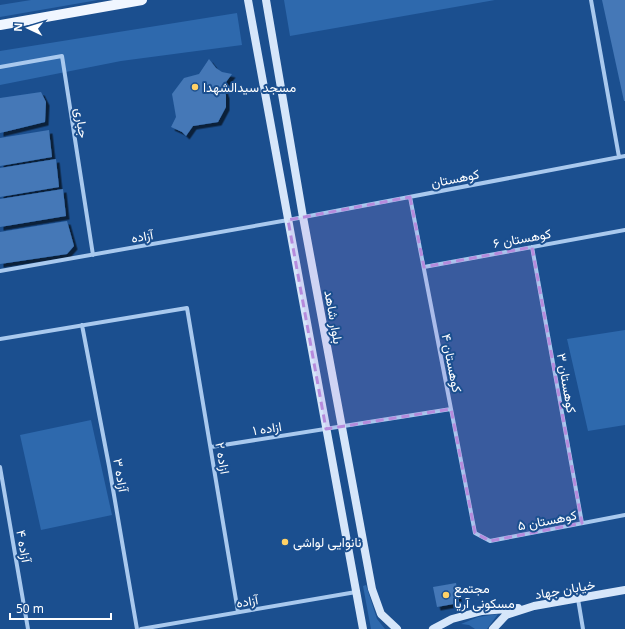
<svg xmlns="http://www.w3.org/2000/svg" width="625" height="629" font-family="'Noto Sans',Vazirmatn,sans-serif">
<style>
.green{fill:#2e69ad}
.building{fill:#4478b7;filter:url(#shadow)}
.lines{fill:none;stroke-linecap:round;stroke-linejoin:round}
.street{stroke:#a9c9ee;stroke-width:4}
.secondary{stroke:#d6e6fa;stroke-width:8}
.primary{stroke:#f0f6ff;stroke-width:10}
.marked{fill:#b68bdc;fill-opacity:0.2;stroke:#b68bdc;stroke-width:3;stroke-dasharray:8 5;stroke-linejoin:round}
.poi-dot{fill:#ffd166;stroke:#1b4f8f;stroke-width:1.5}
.labels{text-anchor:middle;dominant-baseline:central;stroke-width:4;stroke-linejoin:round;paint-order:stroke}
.poi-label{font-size:13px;fill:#fff;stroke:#1b4f8f;text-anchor:start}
.street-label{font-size:13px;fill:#fff;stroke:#1b4f8f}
</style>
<defs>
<filter id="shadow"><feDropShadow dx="3.5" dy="3.5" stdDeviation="0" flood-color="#0009"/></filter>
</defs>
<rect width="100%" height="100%" fill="#1b4f8f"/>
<!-- green -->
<path class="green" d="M31,0H98L0,17V5Z
M284,0H495L290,36Z
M237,13L242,45L121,61L0,85V51Z
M625,330V425L588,431L567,339Z
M91,420L112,515L41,530L20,435Z
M366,585L377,619L385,629H371L363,586Z
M498,614L487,629H475L469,625L461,624L478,617Z"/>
<!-- building -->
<path class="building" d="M602,0H625V101H624Z
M209,59L216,68L222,72L232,74L223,86L226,95V107L218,122L193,126L186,136L182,132L171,127L176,117L172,94L184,78L199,74Z
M41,92L46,102L45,122L0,133V98Z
M49,130L52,157L0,166V138Z
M56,159L59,187L0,197V168Z
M63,189L66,216L0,227V199Z
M67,221L74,246L67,254L0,264V232Z
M456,583L459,603L437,607L433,587Z"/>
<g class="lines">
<!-- street -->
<path class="street" d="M591,0L619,157
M0,67L62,56L93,255
M410,197L475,533L490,541L625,515
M532,247L582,523
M424,267L625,230
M0,271L288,220L625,156
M82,325L109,466L137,629
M0,339L187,308L238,612
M211,447L451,409
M0,467L28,629
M578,599L583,629
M141,629L356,592"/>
<!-- secondary -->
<path class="secondary" d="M248,0L363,629
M266,0L303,217L372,589L381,614L397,629
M433,629L452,619L482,611L518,608
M493,629L506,615L534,606L625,590"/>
<!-- primary -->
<path class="primary" d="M0,25L142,0"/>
</g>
<!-- marked area -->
<path class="marked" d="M410,197L424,267L532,247L582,523L490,541L475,533L451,409L326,429L288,220Z"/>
<!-- markers -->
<g class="poi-dot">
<circle cx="195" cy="87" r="4"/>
<circle cx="285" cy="542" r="4"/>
<circle cx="446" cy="595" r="4"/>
</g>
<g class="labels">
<!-- poi labels -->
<g class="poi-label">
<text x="203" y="87">مسجد سیدالشهدا</text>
<text x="293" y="542">نانوایی لواشی</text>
<text x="454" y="588">مجتمع<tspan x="454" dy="15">مسکونی آریا</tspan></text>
</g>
<!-- street labels -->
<g class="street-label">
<text transform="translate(82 123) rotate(81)">جباری</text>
<text transform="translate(455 178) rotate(-11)">کوهستان</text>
<text transform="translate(142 236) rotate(-10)">آزاده</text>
<text transform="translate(522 238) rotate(-10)">کوهستان ۶</text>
<text transform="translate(334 317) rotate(80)">بلوار شاهد</text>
<text transform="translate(452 363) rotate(79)">کوهستان ۴</text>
<text transform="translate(567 383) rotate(80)">کوهستان ۳</text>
<text transform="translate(267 428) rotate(-9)">ازاده ۱</text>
<text transform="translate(223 458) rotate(80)">ازاده ۲</text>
<text transform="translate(121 475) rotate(80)">آزاده ۳</text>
<text transform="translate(547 520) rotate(-11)">کوهستان ۵</text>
<text transform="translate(24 546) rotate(80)">آزاده ۴</text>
<text transform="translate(565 589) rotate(-10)">خیابان جهاد</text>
<text transform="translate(247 601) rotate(-10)">آزاده</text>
</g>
</g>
<!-- north arrow -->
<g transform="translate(28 28) rotate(274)" stroke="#1b4f8f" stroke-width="3" paint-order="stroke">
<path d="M0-3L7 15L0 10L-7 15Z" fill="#ffffff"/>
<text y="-6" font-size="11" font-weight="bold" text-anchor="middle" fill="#ffffff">N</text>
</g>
<!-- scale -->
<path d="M10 613v6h101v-6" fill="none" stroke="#ffffff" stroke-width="2"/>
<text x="16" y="613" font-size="12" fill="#ffffff" stroke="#1b4f8f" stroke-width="3" paint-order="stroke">50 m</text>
</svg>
